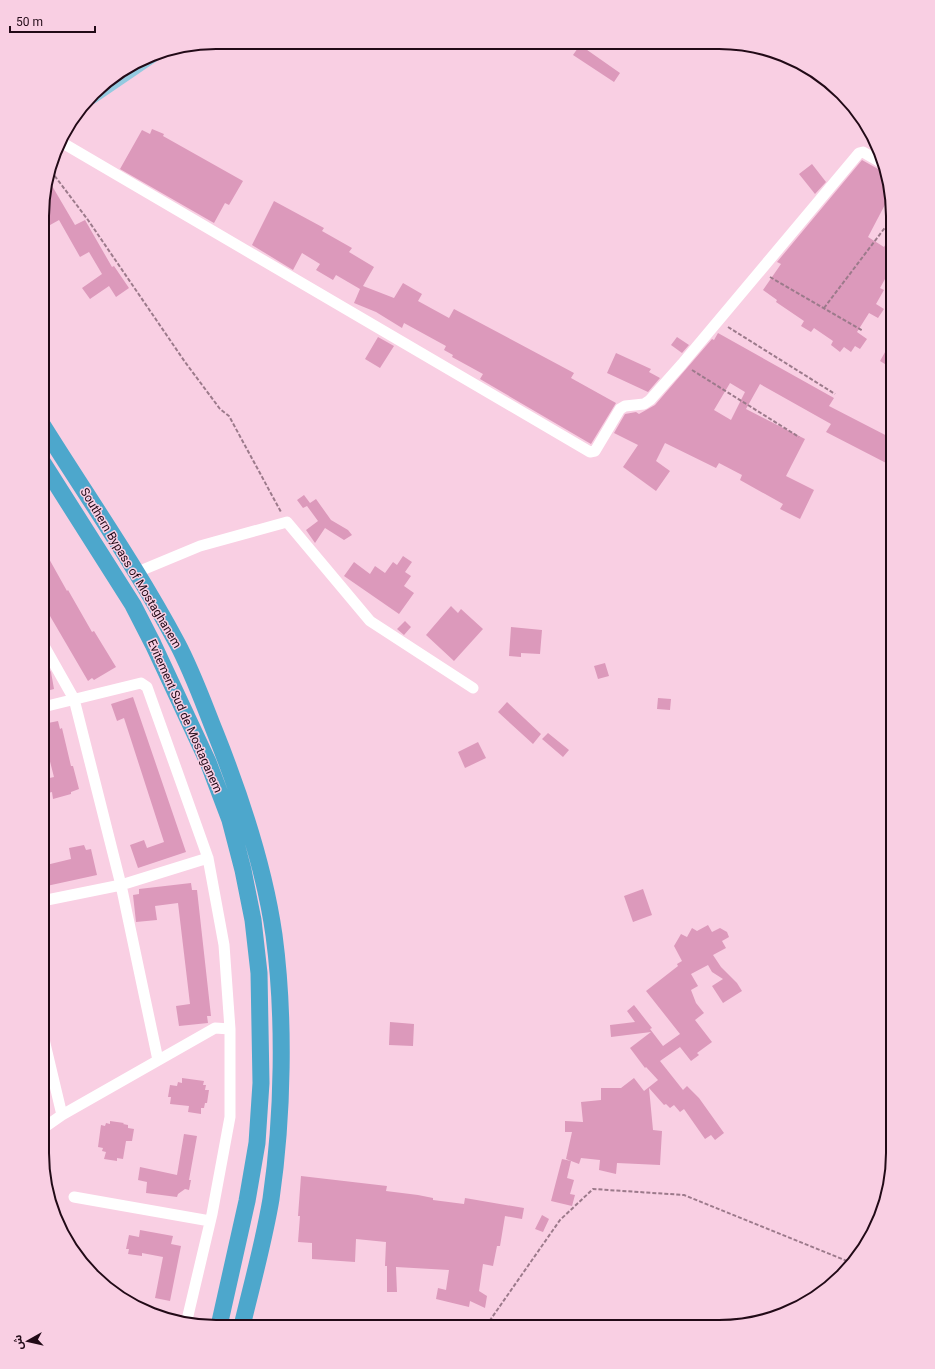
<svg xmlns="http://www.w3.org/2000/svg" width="935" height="1369" font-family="Roboto,'Noto Sans Arabic',sans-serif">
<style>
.building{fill:#dc99bb;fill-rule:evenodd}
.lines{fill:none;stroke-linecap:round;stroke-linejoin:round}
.path{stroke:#9c7a8b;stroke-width:2;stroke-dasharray:4 2;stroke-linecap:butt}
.minor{stroke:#fff;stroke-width:11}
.major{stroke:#94cae0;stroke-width:14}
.highway{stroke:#4da7cc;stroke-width:17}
.labels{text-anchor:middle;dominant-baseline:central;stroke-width:3;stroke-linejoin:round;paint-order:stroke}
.street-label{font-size:12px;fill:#220a17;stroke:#f9cfe3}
.rim{fill:none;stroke:#220a17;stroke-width:2}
</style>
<rect width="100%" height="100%" fill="#f9cfe3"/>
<!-- building -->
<path class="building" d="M580,45L620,73L614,82L573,55Z
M152,129L164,134L163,136L243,181L229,205L225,203L214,223L120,169L142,130L150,134Z
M862,160L878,169L884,170L889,197L868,237L884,247L893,231V259L887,269L890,270L880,288L884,290L876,304L884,309L878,318L869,313L857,332L867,339L860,349L855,346L851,352L844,347L840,352L831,345L833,341L814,328L811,332L801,326L804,321L776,302L777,300L763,290L781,264L777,262Z
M812,164L826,182L815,194L799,174Z
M48,179L75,225L85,220L112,267L114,266L129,288L116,297L109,286L90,299L82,288L102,274L89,252L80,257L59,220L43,229L44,193Z
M274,201L324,228L322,231L352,248L349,252L374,267L363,286L394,298L403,283L422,294L418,301L449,318L454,309L574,373L571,378L616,403L591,444L480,379L483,374L452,357L453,355L444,350L446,346L404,323L402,328L376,312L354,303L360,289L336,275L333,280L316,270L320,264L302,253L293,270L252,245Z
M718,333L834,398L829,406L893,439V460L890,465L826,432L831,424L760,384L746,409L805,439L786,476L814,490L800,519L780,509L783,504L740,480L742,475L719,463L716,468L665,443L656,461L670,471L656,491L623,467L638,445L614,433L625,414L636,412L639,414L655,405L712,339L714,340ZM730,383L745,392L731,420L714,410Z
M378,337L394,346L380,368L365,359Z
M677,337L689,345L682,353L671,345Z
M893,338V369L880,361Z
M616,353L651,369L649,372L660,378L648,392L607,373Z
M304,495L310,503L316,499L331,520L348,530L352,535L344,540L325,528L315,543L306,530L318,521L307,506L303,508L297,500Z
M43,548L67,591L68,590L92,632L94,631L116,667L94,680L92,678L88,681L43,604Z
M403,556L412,562L405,572L411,576L404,586L414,593L399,614L344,576L354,562L370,574L375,566L385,573L393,562L397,565Z
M451,606L458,613L461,609L483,629L454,661L426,635Z
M405,621L411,627L404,635L397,629Z
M511,627L542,630L540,654L521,653V657L509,656Z
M43,658L51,672L54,689L43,692Z
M605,663L609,676L598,679L594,666Z
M133,697L186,852L138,868L130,845L144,840L147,848L164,842L124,718L117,721L111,704Z
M658,698L671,699L670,710L657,709Z
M507,702L541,734L533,744L498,712Z
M58,721L60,729L62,728L71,766H73L79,789L71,792V794L53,799L52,792L48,793L45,779L54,777L46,746L43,747V724Z
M548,733L569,750L563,757L542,739Z
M478,742L486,758L465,768L458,752Z
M84,845L86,850L91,849L97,875L42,887V866L71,859L69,848Z
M191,883L192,890H197L211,1016H207L208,1023L179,1026L176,1006L190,1004L178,903L155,906L157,920L136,922L133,895L139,894V889Z
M643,889L652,915L633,922L624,896Z
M708,925L712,932L720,928L727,932L729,937L722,941L726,948L713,955L721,967L737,983L742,991L723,1003L712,986L723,979L712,972L708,965L691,974L698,986L691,990L696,1003L704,1013L695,1020L712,1042L697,1053L699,1055L691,1061L680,1047L660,1061L683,1090L687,1086L699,1098L724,1133L715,1140L711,1135L705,1139L684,1109L680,1112L674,1105L670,1108L666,1104L664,1105L649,1088L653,1130L662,1131L660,1165L617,1163L616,1174L599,1170L600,1160L581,1158L579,1164L566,1159L572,1132H565V1121L583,1122L581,1102L601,1100V1088H621L634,1078L644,1091L658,1080L646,1067L645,1068L630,1048L651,1032L611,1037L610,1025L635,1022L627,1011L634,1005L652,1028L650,1029L663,1046L680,1034L646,991L678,966L677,964L682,961L674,946L681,934L687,937L692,928L697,931Z
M390,1022L414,1024L413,1046L389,1045Z
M182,1078L204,1081L203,1085H206L205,1090H209L207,1103H205L204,1108H201V1114L188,1112L189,1106L170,1104L171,1097H168L170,1085L177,1086L178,1082L182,1083Z
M110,1121L124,1123L123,1124L128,1125V1128L134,1129L132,1141H126L123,1159L117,1158V1161L104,1159L106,1152L102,1151L103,1148L98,1147L101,1125L105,1126L106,1123L110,1124Z
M184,1134L197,1136L189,1180H191L189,1190L185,1189L178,1194L177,1197L146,1193L147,1182L138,1180L140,1167L177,1175Z
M562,1159L571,1161L567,1178L574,1180L570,1194L575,1195L572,1206L551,1201Z
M301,1176L387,1186L386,1191L418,1195L433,1198V1200L464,1204L465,1198L524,1208L522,1219L505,1216L500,1246H497L493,1266L483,1264L479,1291L487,1296L485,1308L470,1301L469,1307L436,1299L438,1288L446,1290L449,1270L396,1267L397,1292H387V1266H385L386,1242L356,1239L355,1262L312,1259V1243L298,1242L300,1216H298Z
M542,1215L549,1219L543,1232L535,1229Z
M140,1230L173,1236L171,1244L181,1246L170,1301L155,1298L163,1257L142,1253V1256L128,1254L129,1249H126L129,1235L139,1237Z"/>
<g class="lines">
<!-- path -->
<path class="path" d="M51,171L88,220L185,362L220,409L229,416L281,512
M770,277L863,331
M824,308L893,217
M728,327L835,394
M692,370L799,437
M486,1326L560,1220L593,1189L684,1195L852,1263"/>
<!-- minor -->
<path class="minor" d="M61,142L590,452L595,451L620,409L625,406L644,404L650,400L682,364L859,153L863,152L882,163
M135,573L200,546L287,522L370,621L473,688
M43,644L74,699L121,885L158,1060
M43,707L141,683L147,687L208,858L224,945L230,1029V1117L212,1214L186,1324
M42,901L121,885L208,858
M42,1031L62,1115
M42,1129L62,1115L215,1028L230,1029
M74,1197L210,1221"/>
<!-- major -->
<path class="major" d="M92,97L155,54"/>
<!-- highway -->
<path class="highway" d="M43,426C88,498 137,568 177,643C192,671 203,702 215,732C241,797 264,865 274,935C285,1017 283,1117 271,1199C264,1241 252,1284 242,1326
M43,463L133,605L153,644L208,762L230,820L243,870L253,920L259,973L261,1083L257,1143L247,1201L219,1326"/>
</g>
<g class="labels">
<!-- street labels -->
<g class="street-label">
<text transform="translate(131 568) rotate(59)">Southern Bypass of Mostaghanem</text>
<text transform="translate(185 716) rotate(66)">Evitement Sud de Mostaganem</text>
</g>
</g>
<!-- crop -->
<path d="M0 0H935V1369H0ZM216 49H719A167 167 0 0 1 886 216V1153A167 167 0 0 1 719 1320H216A167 167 0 0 1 49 1153V216A167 167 0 0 1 216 49Z" fill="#f9cfe3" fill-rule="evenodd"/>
<path class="rim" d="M216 49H719A167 167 0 0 1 886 216V1153A167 167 0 0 1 719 1320H216A167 167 0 0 1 49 1153V216A167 167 0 0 1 216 49Z"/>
<!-- north arrow -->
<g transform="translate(28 1341) rotate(262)" stroke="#f9cfe3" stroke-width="3" paint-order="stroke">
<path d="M0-3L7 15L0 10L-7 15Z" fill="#220a17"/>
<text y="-6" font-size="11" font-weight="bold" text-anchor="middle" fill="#220a17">ش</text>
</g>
<!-- scale -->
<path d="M10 26v6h85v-6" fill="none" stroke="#220a17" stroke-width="2"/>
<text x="16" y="26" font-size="12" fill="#220a17" stroke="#f9cfe3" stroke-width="3" paint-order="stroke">50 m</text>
</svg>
